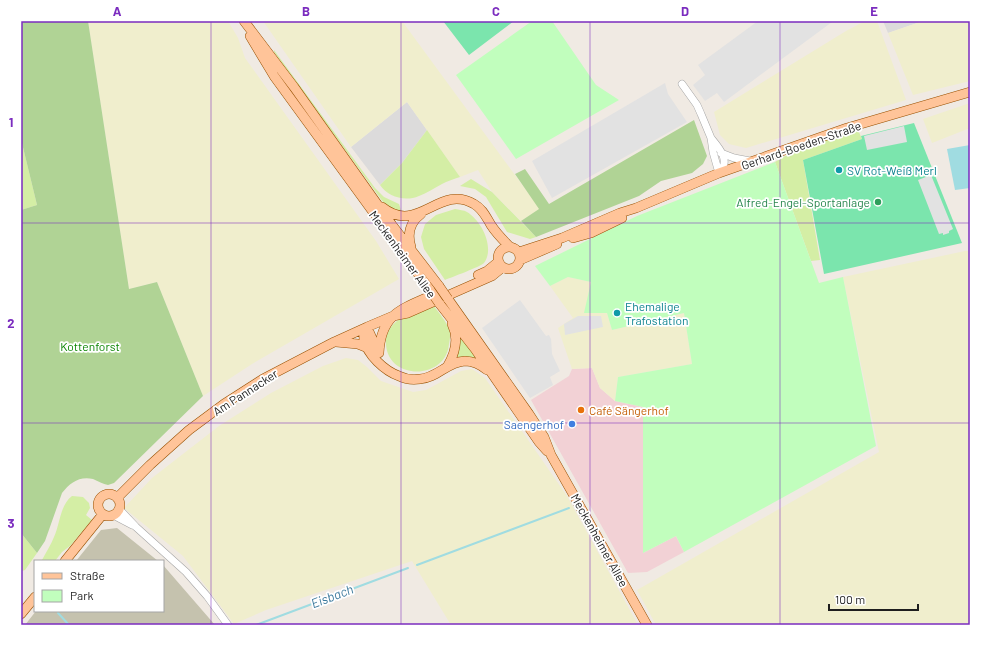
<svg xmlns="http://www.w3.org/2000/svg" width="991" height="646" font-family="Barlow,sans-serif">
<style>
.residential{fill:#dcdbdb}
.commercial{fill:#f2d1d5}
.construction{fill:#c5c2ae}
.farmland{fill:#f0eecd}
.grass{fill:#d4eea5}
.forest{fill:#b0d395}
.park{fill:#c1febd}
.pitch{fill:#7be5ad}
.parking{fill:#e2e2e2}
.water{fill:#a0dce1}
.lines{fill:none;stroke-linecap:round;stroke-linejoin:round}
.stream{stroke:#a0dce1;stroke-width:2}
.minor-casing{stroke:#a5a5a5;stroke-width:8}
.major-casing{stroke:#985000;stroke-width:10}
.minor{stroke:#fff;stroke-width:7}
.major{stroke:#ffc499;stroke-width:9}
.major-bridge-casing{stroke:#985000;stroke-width:10;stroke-linecap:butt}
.major-bridge{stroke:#ffc499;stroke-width:9}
.grid{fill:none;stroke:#7b2cbf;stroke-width:1;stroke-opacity:0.55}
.culture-dot{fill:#0f9aa8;stroke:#fff;stroke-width:1.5}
.leisure-dot{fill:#2e9e5b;stroke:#fff;stroke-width:1.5}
.food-dot{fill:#e8710a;stroke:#fff;stroke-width:1.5}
.shop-dot{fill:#3f7fe0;stroke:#fff;stroke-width:1.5}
.labels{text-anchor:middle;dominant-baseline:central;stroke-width:3.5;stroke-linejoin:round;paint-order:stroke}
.street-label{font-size:12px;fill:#1e1e1e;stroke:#fff}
.culture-label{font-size:12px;fill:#0d838f;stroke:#fff;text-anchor:start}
.leisure-label{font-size:12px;fill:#27864d;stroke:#fff;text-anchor:end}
.park-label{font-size:12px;fill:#0b8603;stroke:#fff}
.food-label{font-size:12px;fill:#c56008;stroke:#fff;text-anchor:start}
.shop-label{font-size:12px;fill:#366cbe;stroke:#fff;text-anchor:end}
.water-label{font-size:13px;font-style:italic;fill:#3c7a9d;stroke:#fff}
.neatline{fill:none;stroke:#7b2cbf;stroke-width:1.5}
.grid-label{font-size:13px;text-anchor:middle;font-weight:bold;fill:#7b2cbf}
</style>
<rect width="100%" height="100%" fill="#f0eae3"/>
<!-- residential -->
<path class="residential" d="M883,21H923L888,33Z
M407,102L427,130L402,163L380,185L351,147Z"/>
<!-- commercial -->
<path class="commercial" d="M592,368L600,388L615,401L643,407V553L676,536L684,552L647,572L628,573L531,400L569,376L572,369Z"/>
<!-- construction -->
<path class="construction" d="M117,528L158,561H76L101,530Z
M163,565L215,625H25L36,611H163Z"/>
<!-- farmland -->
<path class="farmland" d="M88,21H228L238,38L245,58L376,241L399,279L252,364L203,396L157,282L129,289Z
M263,21H402L540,209L521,221L492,192L478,170L460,177L407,102L351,147Z
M865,21H877L906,100L746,148L729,144L720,135L714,112L846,31Z
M923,21H970V81L913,95L888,33Z
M970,103V128L932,143L923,119Z
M965,251H970V625H656L637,590L879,452L843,277Z
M568,277L591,282L607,313L612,330L684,313L692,364L618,377L615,401L600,388L592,368L572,369L558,328L573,318L550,286Z
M346,358L358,360L367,367L381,381L413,392L426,390L461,371L472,369L485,378L567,496L638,625H451L412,561L266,610L234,624L183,556L124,508L152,478L219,426L271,393L323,366Z"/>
<!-- grass -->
<path class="grass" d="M274,50L375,188L384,197L399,204L402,213L389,207L383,202L274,52Z
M427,130L460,177C454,179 447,181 442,184C434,188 427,193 419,196C405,202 388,197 380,185L402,163Z
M858,130L862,139L803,160L820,260L811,261L775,162L801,147Z
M21,139L37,205L21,210Z
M471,179L492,192L536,237L530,239L507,232L486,197L475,189L460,186Z
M455,209C459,210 464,210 467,212C482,221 495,248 484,263C480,267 452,277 445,280L424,249L421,237L425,224L436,215Z
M434,306C439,313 446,321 449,329C451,334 450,339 449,344C446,380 389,381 386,345C385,336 389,327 397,321C405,315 423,310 434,306Z
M459,334L479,361L454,360Z
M72,496L83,497L89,503L90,508L86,515L92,520L70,546L62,552L55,561H43L42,560C46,552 51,545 54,537C60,524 60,505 72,496Z
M21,533L37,553L25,570L22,571Z"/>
<!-- forest -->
<path class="forest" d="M21,21H88L129,289L157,282L203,396L114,483L108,485C103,484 98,481 93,479C79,476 70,483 62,493L45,541L37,553L21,533V210L37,205L21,139Z
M694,120L707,156L703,164L692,173L661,181L639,196L536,237L521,221L539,209L515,174L525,169L549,204Z"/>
<!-- park -->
<path class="park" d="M532,21H552L596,85L619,100L516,159L456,75Z
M775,162L819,283L843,277L876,446L684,552L676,536L643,553V407L615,401L618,377L692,364L684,313L612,330L607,313H584L591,282L568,277L550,286L535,266L637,216Z"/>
<!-- pitch -->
<path class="pitch" d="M443,21H514L469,55Z
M914,123L962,243L824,274L803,160L862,139L861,136Z"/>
<!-- parking -->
<path class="parking" d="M758,21H831L832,22L724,102L717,93L705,101L693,85L705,75L698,65Z
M665,83L668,94L687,122L552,198L532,161Z
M904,126L907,142L867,150L864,136Z
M931,175L953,229L949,231V233L943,235V233L939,234L918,180Z
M520,300L546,336L549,335L551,339L552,354L560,371L550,377L553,385L530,398L482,328Z
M578,316H601L603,327L565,335L564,324Z"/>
<!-- water -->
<path class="water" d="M970,145V188L955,190L947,149Z"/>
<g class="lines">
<!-- stream -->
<path class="stream" d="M417,565L569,508
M58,613L69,625
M256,625L408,568"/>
<defs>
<path id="minor" d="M682,84L697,105L701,114L711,138L713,152L719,173C731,161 720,149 711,138
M721,153L734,158L750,161
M119,509L136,527L186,572L207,596L228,625
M113,515L132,525"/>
<path id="major" d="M244,21L294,87L392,225L439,286
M250,36L274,76L430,290
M382,207C418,236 439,183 474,204C483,209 486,217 491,225C496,233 503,240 509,246
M573,238L591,233L622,218
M498 258a11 11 0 1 1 22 0a11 11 0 1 1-22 0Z
M411,247C407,234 410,222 421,214
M519,252L562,238L620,213L636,208L719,173L847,128L970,92
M520,260L557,244
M478,275L487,271L498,262
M448,299L529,414L544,437L551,455L647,625
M439,303L475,349L539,442L547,451
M367,327C365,331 363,335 364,339C367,355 385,371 399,376C405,379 413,380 420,379C437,378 447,362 465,361C473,361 481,365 487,370
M367,327L378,352
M336,342L358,344L368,348
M379,353C381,314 401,309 433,295
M447,367C455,354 459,338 452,324
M98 505a11 11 0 1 1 22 0a11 11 0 1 1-22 0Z
M117,498L150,465L189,430L224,404L263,379L334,342L367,327L393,316L408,313L492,276L503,267
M65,561L103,514
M21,614L35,597"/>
</defs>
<!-- minor casing -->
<use href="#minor" class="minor-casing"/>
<!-- major casing -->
<use href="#major" class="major-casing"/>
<!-- minor -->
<use href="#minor" class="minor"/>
<!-- major -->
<use href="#major" class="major"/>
<defs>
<path id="major-bridge" d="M439,286L448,299
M430,290L439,303"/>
</defs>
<!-- major-bridge casing -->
<use href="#major-bridge" class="major-bridge-casing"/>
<!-- major-bridge -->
<use href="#major-bridge" class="major-bridge"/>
</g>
<!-- grid -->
<path class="grid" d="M211,21V625M401,21V625M590,21V625M780,21V625M21,223H970M21,423H970"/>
<!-- markers -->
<g class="culture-dot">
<circle cx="839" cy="170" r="4"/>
<circle cx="617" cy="313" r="4"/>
</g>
<circle class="leisure-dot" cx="878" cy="202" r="4"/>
<circle class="food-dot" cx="581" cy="410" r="4"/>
<circle class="shop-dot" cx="572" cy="424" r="4"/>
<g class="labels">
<!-- street labels -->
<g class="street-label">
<text transform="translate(801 145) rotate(-19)">Gerhard-Boeden-Straße</text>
<text transform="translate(403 254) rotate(54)">Meckenheimer Allee</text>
<text transform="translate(245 392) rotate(-33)">Am Pannacker</text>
<text transform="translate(600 540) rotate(61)">Meckenheimer Allee</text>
</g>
<!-- culture labels -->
<g class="culture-label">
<text x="847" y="170">SV Rot-Weiß Merl</text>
<text x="625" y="306">Ehemalige<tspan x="625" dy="14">Trafostation</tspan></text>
</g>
<!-- leisure labels -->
<g class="leisure-label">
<text x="870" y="202">Alfred-Engel-Sportanlage</text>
</g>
<!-- park labels -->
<g class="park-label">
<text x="90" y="346">Kottenforst</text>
</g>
<!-- food labels -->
<g class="food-label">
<text x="589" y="410">Café Sängerhof</text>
</g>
<!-- shop labels -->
<g class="shop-label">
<text x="564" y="424">Saengerhof</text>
</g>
<!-- water labels -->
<g class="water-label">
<text transform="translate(332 596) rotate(-21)">Eisbach</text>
</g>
</g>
<!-- border -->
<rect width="991" height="646" fill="none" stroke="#ffffff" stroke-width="44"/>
<!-- legend -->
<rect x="34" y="560" width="130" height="52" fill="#ffffff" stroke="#a5a5a5"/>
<rect x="42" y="573" width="20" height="6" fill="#ffc499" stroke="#a5a5a5"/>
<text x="70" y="580" font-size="12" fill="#1e1e1e">Straße</text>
<rect x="42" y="590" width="20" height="12" fill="#c1febd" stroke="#a5a5a5"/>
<text x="70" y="600" font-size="12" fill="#1e1e1e">Park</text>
<!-- scale -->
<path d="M829 604v6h89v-6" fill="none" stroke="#1e1e1e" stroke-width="2"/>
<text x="835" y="604" font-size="12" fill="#1e1e1e" stroke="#ffffff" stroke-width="3" paint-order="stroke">100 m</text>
<rect x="22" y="22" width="947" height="602" class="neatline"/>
<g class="grid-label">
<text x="117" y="16">A</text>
<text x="306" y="16">B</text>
<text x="496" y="16">C</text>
<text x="685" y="16">D</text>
<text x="874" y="16">E</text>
<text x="11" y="127">1</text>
<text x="11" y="328">2</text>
<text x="11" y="528">3</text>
</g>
</svg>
